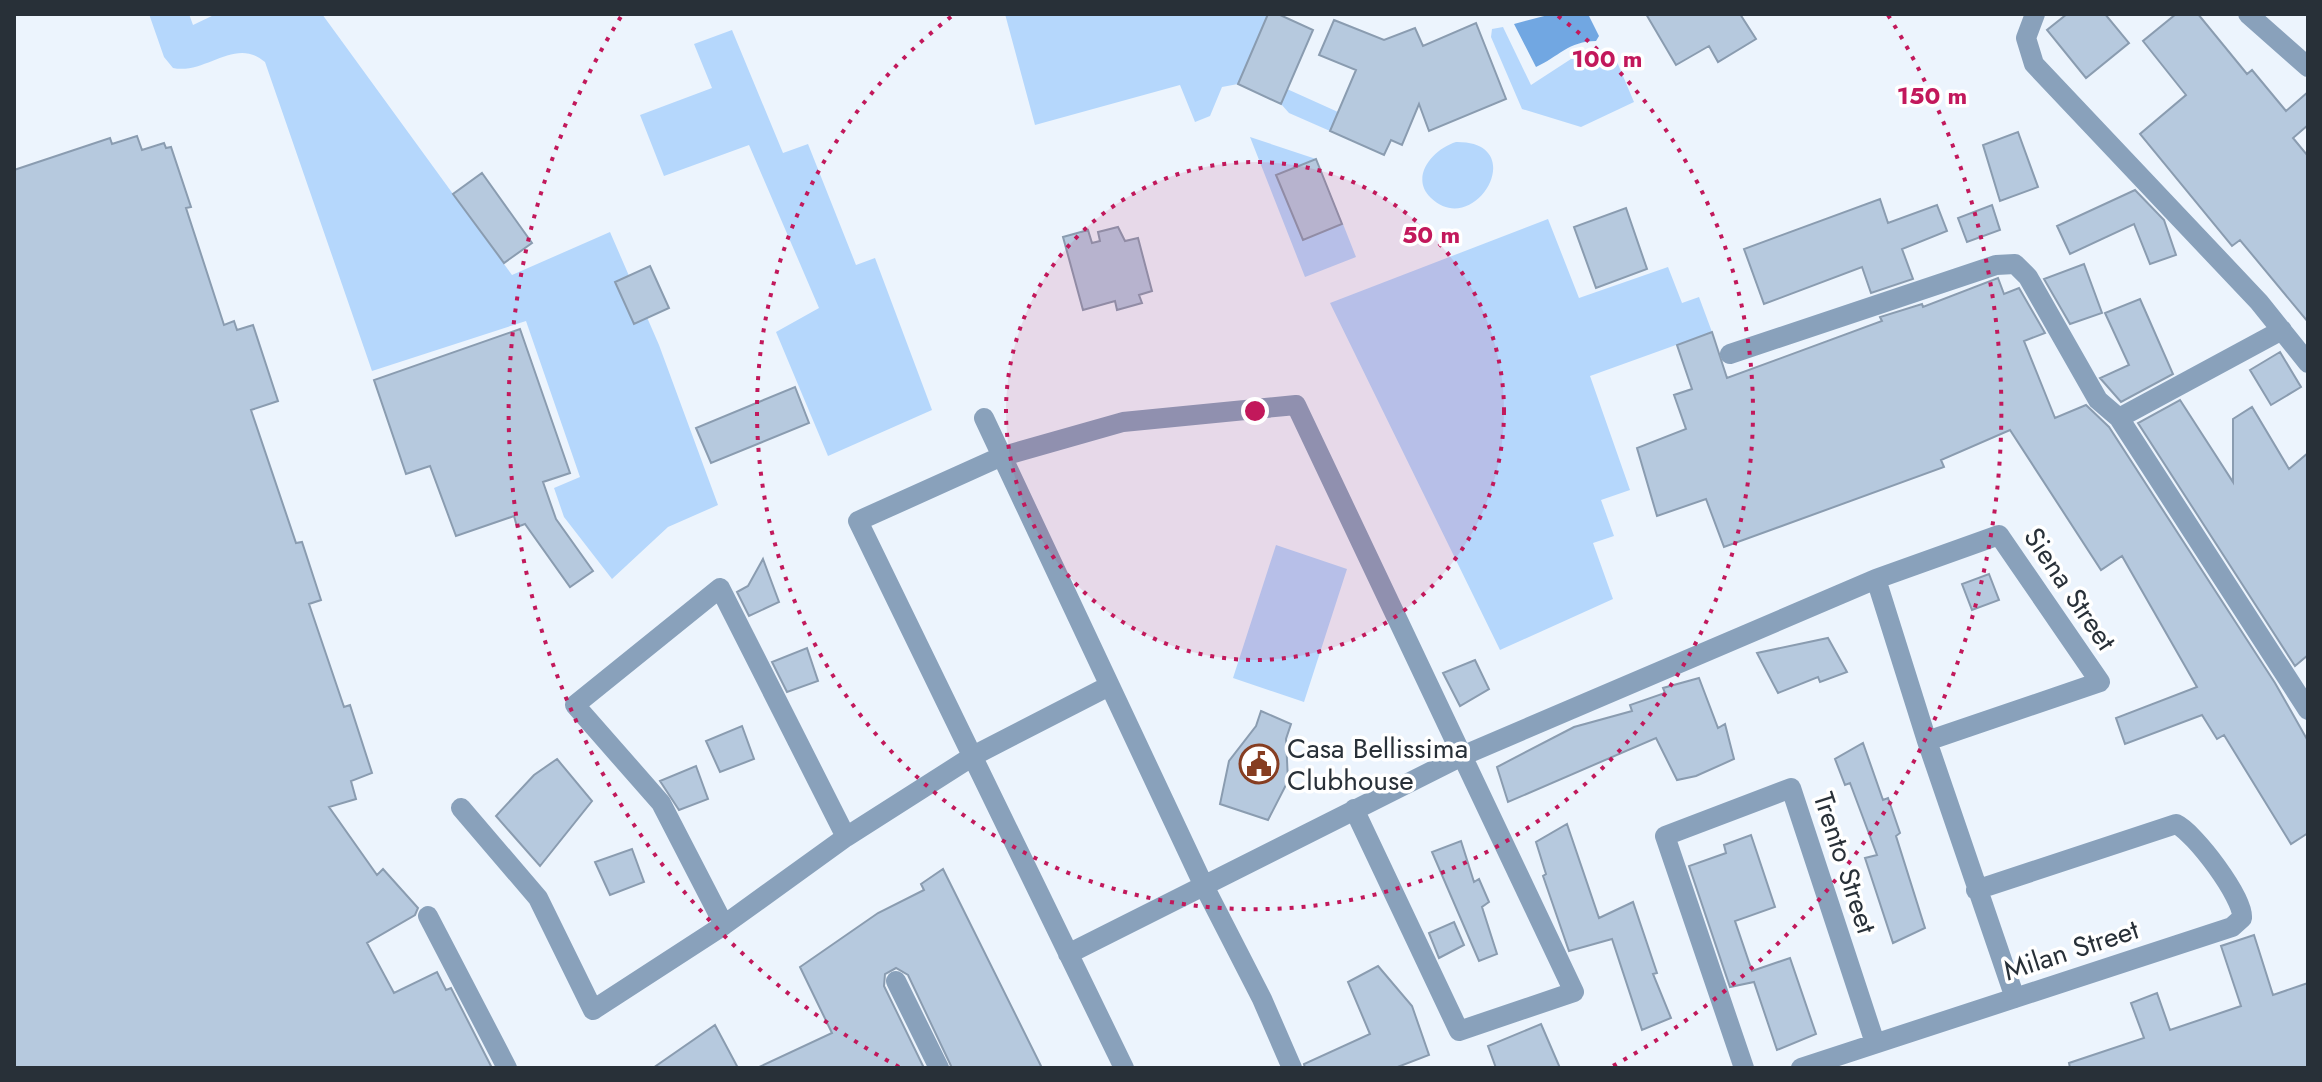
<svg xmlns="http://www.w3.org/2000/svg" width="2322" height="1082" font-family="Jost,sans-serif">
<style>
.green{fill:#b5d7fc}
.water{fill:#71a7e2}
.building{fill:#b6c9de;stroke:#8a9cb0;stroke-width:2}
.lines{fill:none;stroke-linecap:round;stroke-linejoin:round}
.street{stroke:#89a1bb;stroke-width:20}
.ring{fill:none;stroke:#c2185b;stroke-width:4;stroke-dasharray:4 8}
.labels{text-anchor:middle;dominant-baseline:central;stroke-width:7;stroke-linejoin:round;paint-order:stroke}
.street-label{font-size:28px;fill:#283038;stroke:#fff}
.poi-label{font-size:28px;fill:#283038;stroke:#fff;text-anchor:start}
.centre{fill:#c2185b;stroke:#fff;stroke-width:4}
.ring-label{font-size:24px;text-anchor:middle;font-weight:bold;fill:#c2185b;stroke:#fff;stroke-width:7;stroke-linejoin:round;paint-order:stroke}
</style>
<rect width="100%" height="100%" fill="#ecf4fd"/>
<!-- green -->
<path class="green" d="M149,14H189L193,25L216,14H322L512,275L610,232L659,345L718,505L668,527L612,579L564,517L554,488L580,477L526,321L372,371L265,62C235,36 206,75 173,68L164,57Z
M1005,14H1268L1238,84L1222,87L1210,116L1195,122L1180,85L1035,125Z
M1503,27L1531,85L1571,59L1615,57L1634,102L1581,127L1522,109L1491,37L1492,29Z
M732,30L783,153L808,144L856,265L875,258L932,410L828,456L776,332L819,308L749,145L664,176L640,115L712,88L694,44Z
M1287,89L1338,112L1330,131L1289,113L1281,104Z
M1250,137L1316,159L1276,176L1303,240L1343,224L1356,257L1305,277Z
M1456,142C1532,141 1475,240 1431,198C1409,177 1433,149 1456,142Z
M1548,219L1579,298L1668,267L1682,303L1699,297L1712,332L1590,376L1630,490L1601,500L1614,536L1593,543L1613,599L1500,650L1330,303Z
M1276,545L1347,569L1304,702L1233,678Z"/>
<!-- water -->
<path class="water" d="M1552,14H1588L1599,36L1596,41C1569,41 1558,57 1536,67L1514,24Z"/>
<!-- building -->
<path class="building" d="M1268,14H1278L1313,30L1281,104L1238,84Z
M1646,14H1740L1756,39L1718,62L1709,46L1676,65Z
M2067,14H2105L2129,43L2086,78L2047,30Z
M2176,14H2198L2247,74L2252,70L2286,111L2308,92V125L2293,138L2308,156V322L2240,240L2232,246L2140,134L2186,95L2143,41Z
M1334,20L1384,40L1415,28L1423,46L1476,23L1506,99L1429,131L1419,104L1402,145L1391,140L1384,155L1330,131L1356,70L1319,55Z
M2018,132L2038,187L2000,201L1983,145Z
M137,136L142,150L164,143L166,148L171,147L191,207L186,208L224,325L234,321L237,330L253,325L278,401L251,410L296,543L302,542L321,600L309,604L344,707L350,705L372,773L351,781L356,799L329,807L377,875L383,869L418,908L415,915L367,943L394,993L437,972L446,990L451,988L492,1068H14V170L110,138L112,144Z
M1316,159L1342,224L1303,240L1276,175Z
M482,173L532,243L504,263L453,194Z
M2135,190L2164,220L2176,255L2150,264L2134,224L2070,254L2057,226Z
M1880,199L1888,223L1937,205L1947,231L1902,249L1913,279L1871,293L1862,267L1764,304L1744,249Z
M1992,205L2000,230L1967,242L1958,218Z
M1626,208L1647,269L1596,288L1574,227Z
M1118,227L1125,241L1138,238L1152,291L1139,295L1142,303L1117,310L1115,301L1083,310L1063,237L1088,230L1092,243L1100,241L1098,232Z
M2084,264L2102,313L2070,324L2044,279Z
M650,266L669,308L634,324L615,282Z
M1998,278L2004,294L2019,288L2045,333L2024,341L2055,418L2086,405L2109,427L2275,683L2308,741V833L2291,844L2224,735L2217,739L2202,715L2125,744L2116,718L2197,687L2122,556L2101,570L2010,430L1941,460L1944,467L1724,547L1706,499L1657,516L1637,448L1686,429L1674,395L1692,389L1677,345L1712,332L1727,378L1882,321L1880,317L1922,304L1923,307Z
M2140,299L2173,374L2121,402L2100,378L2129,365L2105,313Z
M520,329L570,473L543,482L556,519L593,571L570,587L525,524L517,527L514,516L456,536L430,466L406,474L374,380Z
M2280,352L2301,387L2271,405L2250,370Z
M795,387L809,423L711,463L696,428Z
M2180,400L2233,482V419L2252,407L2289,469L2308,453V655L2295,666L2138,423Z
M763,559L779,602L749,616L737,592L748,586Z
M1989,574L1999,600L1972,610L1962,584Z
M1828,638L1847,672L1820,682L1818,677L1778,693L1757,653Z
M807,648L818,681L787,692L772,662Z
M1475,660L1489,689L1460,706L1443,673Z
M1699,678L1718,728L1725,724L1734,759L1696,776L1677,780L1656,738L1508,802L1497,767L1574,727L1632,711L1630,705L1665,693L1663,688Z
M1261,711L1291,724L1286,739L1288,781L1268,820L1220,804L1229,761L1256,726Z
M742,726L754,759L720,772L706,741Z
M1863,743L1883,800L1888,798L1900,833L1896,836L1925,928L1893,943L1865,858L1877,855L1850,783L1845,785L1835,759Z
M557,759L592,801L540,866L496,816L534,775Z
M696,766L708,799L679,810L660,781Z
M1567,824L1599,918L1633,902L1657,973L1653,974L1671,1018L1642,1030L1612,939L1569,951L1543,876L1546,874L1536,842Z
M1751,835L1775,907L1735,921L1752,971L1790,958L1816,1034L1777,1050L1754,982L1730,987L1689,866L1726,853L1724,845Z
M1461,841L1474,882L1479,879L1489,902L1482,907L1497,954L1479,961L1432,852Z
M632,849L644,882L610,895L595,862Z
M943,869L1042,1068H952L908,975L896,968L885,974L884,986L924,1068H757L832,1033L800,967L878,913L924,890L921,884Z
M1454,922L1464,945L1439,958L1429,933Z
M2254,935L2273,995L2308,983V1068H2070L2069,1063L2144,1038L2131,1003L2157,993L2170,1030L2241,1006L2221,946Z
M1378,966L1412,1006L1429,1055L1395,1068H1305L1304,1064L1370,1034L1348,982Z
M1541,1024L1560,1068H1496L1488,1046Z
M715,1025L738,1068H653Z"/>
<g class="lines">
<!-- street -->
<path class="street" d="M2035,14L2026,38L2034,64L2259,302L2308,363
M2248,14L2308,67
M1730,354L1996,265L2015,264L2028,277L2098,400L2119,418L2308,710
M984,418L1203,884L1262,999L1292,1068
M2119,418L2282,330
M1876,579L1927,741L2015,998
M461,808L538,898L593,1010L724,925L846,837L973,756L1109,686
M428,916L507,1068
M724,925L661,803L575,705L720,588L846,837
M1068,954L1462,756L1876,579L1999,535L2100,682L1927,741
M896,981L939,1068
M1124,1068L858,521L1000,457L1123,422L1296,405L1574,992L1459,1031L1354,809
M1744,1068L1665,836L1791,788L1875,1043
M1801,1068L2232,927L2242,918C2244,898 2194,832 2176,824L1976,890"/>
</g>
<!-- distance rings -->
<circle cx="1255" cy="411" r="249" fill="#c2185b" fill-opacity=".12"/>
<g class="ring">
<circle cx="1255" cy="411" r="249"/>
<path d="M1558 16A498 498 0 1 1 952 16"/>
<path d="M899 1067A747 747 0 0 1 622 15M1888 15A747 747 0 0 1 1611 1067"/>
</g>
<!-- icons -->
<defs>
<symbol id="civic-ring" viewBox="-11 -11 22 22"><circle r="9.5" fill="#fff" stroke="#863d21" stroke-width="1.5"/><path d="M-.6-6.5H3V-4.5H.6V-3L4-1V1h2V6H-6V1h2V-1L-.6-3ZM-1.2 2.5V6h2.4V2.5Z" fill="#863d21"/></symbol>
</defs>
<g fill-rule="evenodd">
<use href="#civic-ring" x="1237" y="742" width="44" height="44"/>
</g>
<g class="labels">
<!-- street labels -->
<g class="street-label">
<text transform="translate(2070 589) rotate(56)">Siena Street</text>
<text transform="translate(1845 863) rotate(72)">Trento Street</text>
<text transform="translate(2071 950) rotate(-18)">Milan Street</text>
</g>
<!-- poi labels -->
<g class="poi-label">
<text x="1287" y="748">Casa Bellissima<tspan x="1287" dy="32">Clubhouse</tspan></text>
</g>
</g>
<circle cx="1255" cy="411" r="12" class="centre"/>
<g class="ring-label">
<text x="1607" y="67">100 m</text>
<text x="1932" y="104">150 m</text>
<text x="1431" y="243">50 m</text>
</g>
<!-- border -->
<rect width="2322" height="1082" fill="none" stroke="#283038" stroke-width="32"/>
</svg>
